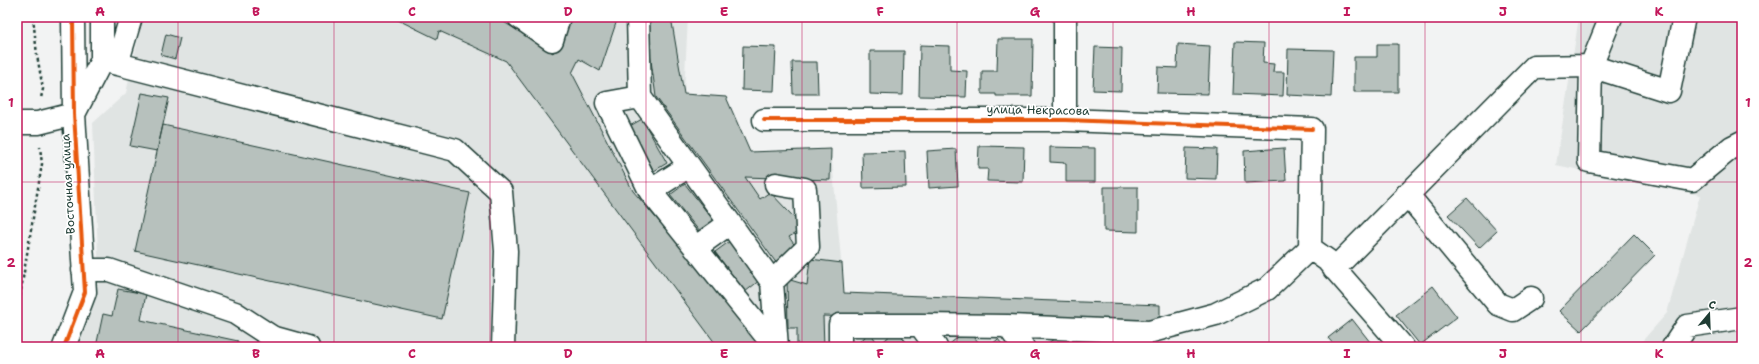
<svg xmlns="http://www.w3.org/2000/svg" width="1759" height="364" font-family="'Shantell Sans',sans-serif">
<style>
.built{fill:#e0e4e3}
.building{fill:#b7c1bd;stroke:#1f3d34}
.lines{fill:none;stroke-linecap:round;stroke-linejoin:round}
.minor-casing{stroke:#1f3d34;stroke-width:25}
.path{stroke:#1f3d34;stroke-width:2.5;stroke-dasharray:3 3;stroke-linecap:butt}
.minor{stroke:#fff;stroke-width:22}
.cycleway-casing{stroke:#fff;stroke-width:6}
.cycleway{stroke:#e8590c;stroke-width:4}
.grid{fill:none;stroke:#c2185b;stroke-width:1;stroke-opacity:0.55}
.labels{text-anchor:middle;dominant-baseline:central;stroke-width:3.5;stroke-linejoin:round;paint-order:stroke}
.street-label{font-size:12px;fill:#1f3d34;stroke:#fff}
.neatline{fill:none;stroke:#c2185b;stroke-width:1.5}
.grid-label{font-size:13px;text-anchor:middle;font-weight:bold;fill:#c2185b}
</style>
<rect width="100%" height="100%" fill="#f2f3f3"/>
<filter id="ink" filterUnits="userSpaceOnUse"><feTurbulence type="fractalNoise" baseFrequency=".025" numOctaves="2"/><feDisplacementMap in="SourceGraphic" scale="8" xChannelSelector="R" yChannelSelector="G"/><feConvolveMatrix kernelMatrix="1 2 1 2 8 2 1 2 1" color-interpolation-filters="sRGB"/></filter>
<g filter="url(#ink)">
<!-- built -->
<path class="built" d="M143,17H688L684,94L726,97L750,152L831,149L844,293L1137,303L1159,347H77L99,282L93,123L126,93Z
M1579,17H1742V347H1637L1667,313L1700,195L1556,165Z"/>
<!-- building -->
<path class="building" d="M392,17H496L553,53L560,42L569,17H618L600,71L579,59L572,73L633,191L766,347H718L506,61L439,31L437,39Z
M645,17H671L684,94L726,97L750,152L831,149L830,180L745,177L760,199L770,192L804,228L789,237L798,250L777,264L656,97Z
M166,34L180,38L175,59L161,55Z
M998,39H1033L1032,96H996V94H982V71H997Z
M1235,42L1264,43L1263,63L1274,64L1273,72H1284L1283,96L1233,94Z
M1178,44L1210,46L1208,94L1157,93L1158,67L1177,68Z
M1377,44H1398V92H1354V57H1377Z
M920,45L950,46V70L967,71L966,97L919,96Z
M743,46L776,47L774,91L742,90Z
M1095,47L1122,48L1121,91L1093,90Z
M1288,49L1333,50L1331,97L1287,95Z
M870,51H904L903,95L870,94Z
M792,62H817L818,94H793Z
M142,93L169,98L157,151L130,146Z
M642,119L667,163L654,171L628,127Z
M163,125L470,193L442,319L135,251Z
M979,146L1024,147L1023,182L987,181L988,169H978Z
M1050,147L1095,148V182H1066V163L1050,162Z
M1186,148L1217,149L1216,179L1185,178Z
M1284,148L1286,181L1245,183L1244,151Z
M956,149L958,186L929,188L927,151Z
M905,151L906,187L863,188L862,152Z
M685,184L714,221L700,232L670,195Z
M1104,187H1138V232L1104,231Z
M1467,198L1497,231L1479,248L1448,215Z
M1634,234L1655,255L1581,331L1559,311Z
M730,241L760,280L745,292L715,252Z
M810,259L842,263L844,293L1160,305V324L823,316L824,347H797V328H788L787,279L807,285Z
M1433,286L1457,317L1420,345L1396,315Z
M118,289L146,294L141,320L238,341L237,347H96L103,314L112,316Z
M1352,319L1374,347H1336L1328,338Z
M968,329L982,347H946Z
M897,330L910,347H853L870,333L879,345Z
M1062,333L1072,347H1043Z
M998,339L1004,347H989Z"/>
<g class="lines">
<defs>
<path id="minor" d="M519,17L552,40L559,17
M638,17L640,97L772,282L777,347
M1611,17L1591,66L1669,91L1684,17
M102,60L455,150L501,192L506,251L503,347
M117,64L131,17
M640,97L607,103L650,191L775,347
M764,120H1065L1312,129L1310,248L1327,260L1403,347
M1065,120V17
M17,123H38L74,114L102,60V17
M650,191L689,166
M1407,194L1498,304L1513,310L1531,298
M695,248L730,223
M1334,269L1534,67L1591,66L1589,161L1692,180L1732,147L1742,142
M83,270H109L235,313L272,337L308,347
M772,282L808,247L805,189L776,184
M920,325L1008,326L1023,347
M1008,326L1149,332
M64,347L85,292L74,114L73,17
M840,347V325H920L936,347
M1128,347L1149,332L1216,314L1267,289L1310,248
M1673,347L1687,326L1742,318"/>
</defs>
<!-- minor casing -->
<use href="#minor" class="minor-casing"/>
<!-- path -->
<path class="path" d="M33,17L37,55L43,89L41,98
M17,314L42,164L40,147"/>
<!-- minor -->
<use href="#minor" class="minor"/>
<defs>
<path id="cycleway" d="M764,120H1065L1312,129
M64,347L85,292L74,114L73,17"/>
</defs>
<!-- cycleway casing -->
<use href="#cycleway" class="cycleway-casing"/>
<!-- cycleway -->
<use href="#cycleway" class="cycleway"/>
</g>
</g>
<!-- grid -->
<path class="grid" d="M178,17V347M334,17V347M490,17V347M646,17V347M802,17V347M957,17V347M1113,17V347M1269,17V347M1425,17V347M1581,17V347M17,182H1742"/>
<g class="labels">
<!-- street labels -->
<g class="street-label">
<text transform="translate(1038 110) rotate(1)">улица Некрасова</text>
<text transform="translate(68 184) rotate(-93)">Восточная улица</text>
</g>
</g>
<!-- margin -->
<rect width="1759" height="364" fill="none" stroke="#fff" stroke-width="44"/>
<!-- north arrow -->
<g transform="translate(1709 314) rotate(19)" stroke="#ffffff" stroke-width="3" paint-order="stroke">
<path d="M0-3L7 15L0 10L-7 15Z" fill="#1f3d34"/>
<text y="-6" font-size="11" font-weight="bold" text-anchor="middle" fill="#1f3d34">С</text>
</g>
<rect x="22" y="22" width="1715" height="320" class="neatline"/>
<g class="grid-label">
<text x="100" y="16">A</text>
<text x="256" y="16">B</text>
<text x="412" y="16">C</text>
<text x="568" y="16">D</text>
<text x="724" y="16">E</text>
<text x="880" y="16">F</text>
<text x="1035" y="16">G</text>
<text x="1191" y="16">H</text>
<text x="1347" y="16">I</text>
<text x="1503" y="16">J</text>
<text x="1659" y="16">K</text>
<text x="11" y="107">1</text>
<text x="1748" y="107">1</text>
<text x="11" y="267">2</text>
<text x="1748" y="267">2</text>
<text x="100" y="358">A</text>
<text x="256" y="358">B</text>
<text x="412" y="358">C</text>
<text x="568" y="358">D</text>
<text x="724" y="358">E</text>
<text x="880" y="358">F</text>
<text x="1035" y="358">G</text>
<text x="1191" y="358">H</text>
<text x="1347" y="358">I</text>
<text x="1503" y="358">J</text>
<text x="1659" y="358">K</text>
</g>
</svg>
